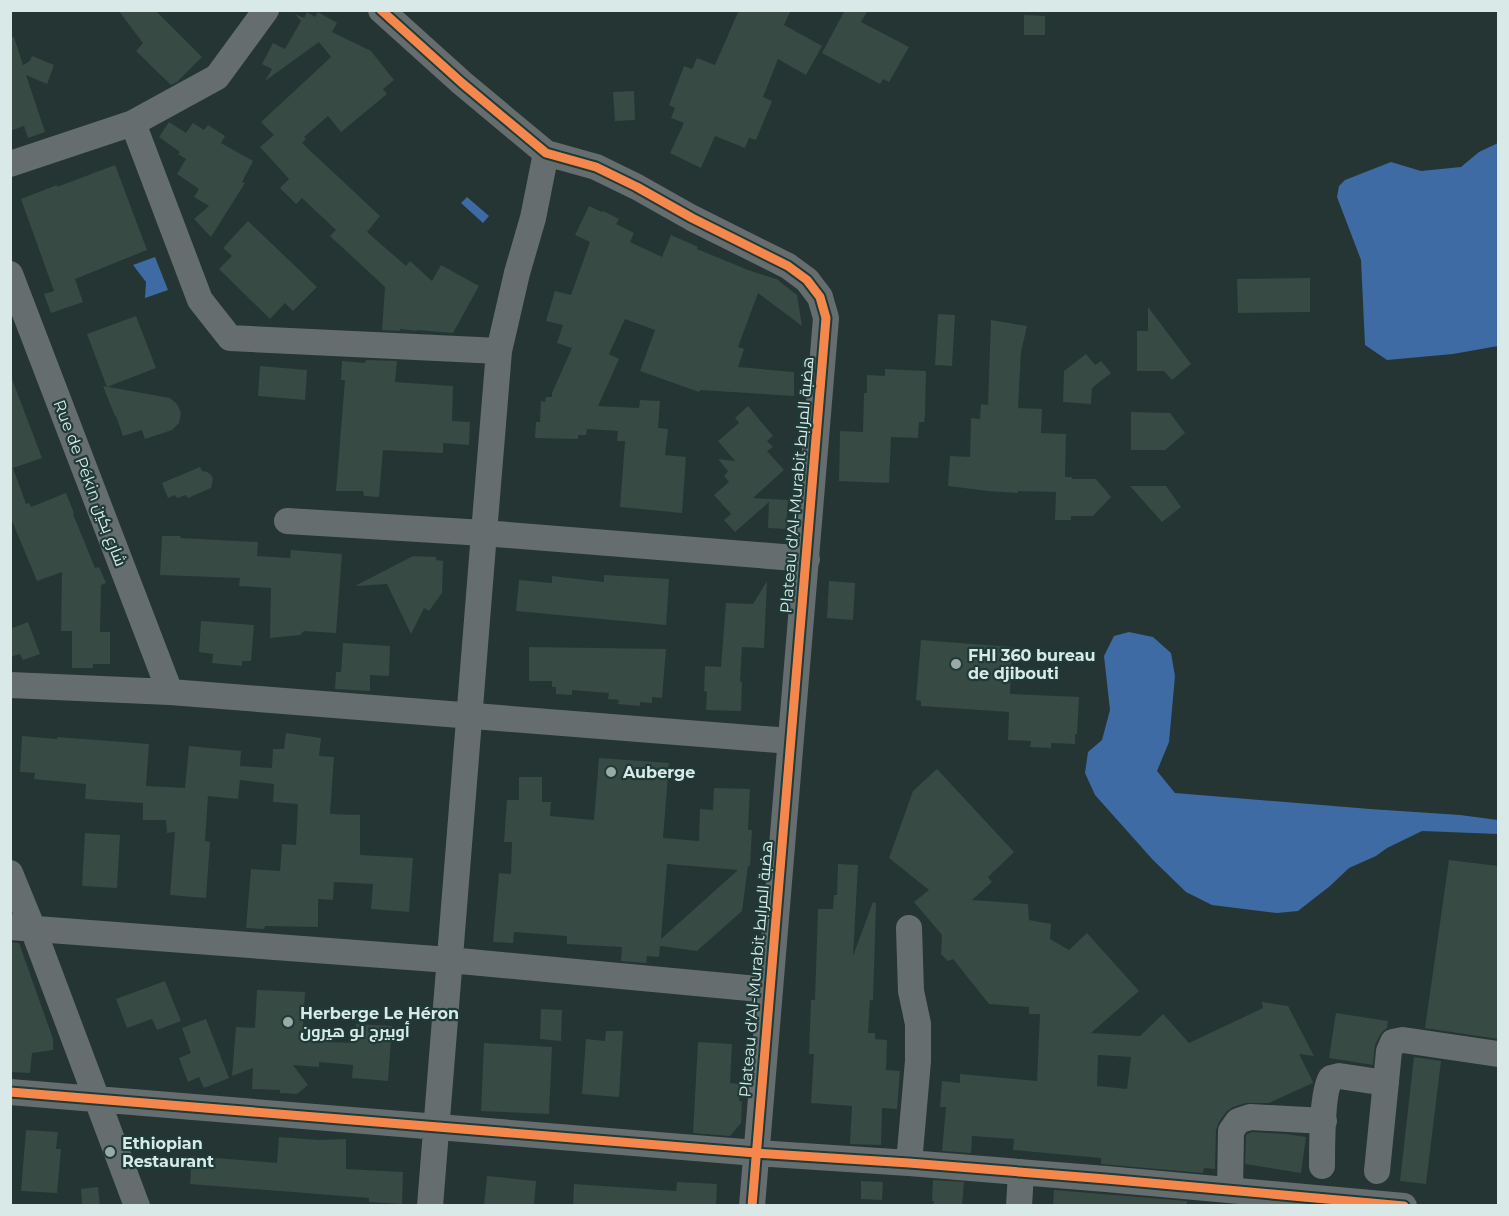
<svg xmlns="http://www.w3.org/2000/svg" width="1509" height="1216" font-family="Montserrat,Cairo,sans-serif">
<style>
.water{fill:#3e6ba3}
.building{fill:#374a43;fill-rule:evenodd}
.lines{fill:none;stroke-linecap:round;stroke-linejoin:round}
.minor{stroke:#666d6e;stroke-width:26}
.cycleway-casing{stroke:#1f3b38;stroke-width:13}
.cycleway{stroke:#f5874c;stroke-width:9}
.poi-dot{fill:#9aaaa8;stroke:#1f3b38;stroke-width:2}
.labels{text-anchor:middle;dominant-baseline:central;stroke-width:4.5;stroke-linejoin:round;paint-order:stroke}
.street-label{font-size:16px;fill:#d9e9e7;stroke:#1f3b38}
.poi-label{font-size:16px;font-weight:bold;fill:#d9e9e7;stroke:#1f3b38;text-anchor:start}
</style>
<rect width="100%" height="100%" fill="#253533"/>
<!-- water -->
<path class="water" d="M1498,143V346L1453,354L1387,360L1365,345L1361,260L1337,197L1339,186L1345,180L1391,162L1421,171L1461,167L1479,152Z
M467,197L489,216L483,223L461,203Z
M155,257L168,290L145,298L146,282L133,265Z
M1129,632L1153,637L1171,653L1175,676L1169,742L1157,771L1175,793L1370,809L1460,815L1498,820V834L1422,831L1387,848L1376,856L1349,868L1330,886L1298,911L1277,913L1212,905L1186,892L1153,860L1095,795L1085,773L1088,752L1102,740L1110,710L1104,656L1114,636Z"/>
<!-- building -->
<path class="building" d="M118,10H155L202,57L177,82L171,85L136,51L143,43Z
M739,10H791L784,25L822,46L806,75L778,59L763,97L772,101L756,140L749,138L745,148L715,136L701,168L670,153L684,123L671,118L675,108L669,105L684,66L692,69L697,58L715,65Z
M845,10H868L861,22L909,47L889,82L883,79L880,84L822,53Z
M307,12L315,17L318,12L337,23L332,32L371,51L394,80L383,89L387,94L341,132L328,116L304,137L306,139L302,143L380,216L367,232L406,266L410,261L432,281L441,265L479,286L453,333L417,330V331L400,329V331L382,330L385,287L330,236L336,230L302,198L296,204L280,188L289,179L260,147L274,135L261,122L331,57L319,42L265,81L272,69L262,64L273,43L285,49L301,21L295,14L304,18Z
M1024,15L1045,16V35H1024Z
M14,37L23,65L30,61L32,56L54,65L47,84L26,75L45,132L28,138L24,126L10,131V38Z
M634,91L635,120L615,121L613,92Z
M169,122L186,133L193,123L204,130L208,125L225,136L221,143L253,161L242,182L245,183L211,237L194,219L209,206L194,197L199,189L177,174L186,159L178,154L180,152L159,137Z
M115,165L147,250L75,279L83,302L51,313L44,294L54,291L21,199L57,185V187Z
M589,206L602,212L603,211L619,219L616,224L634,233L630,242L662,257L671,235L698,247L697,249L748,270L779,280V281L797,295L802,326L758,293L738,347L744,349L738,367L794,372V396L700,390L699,392L640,371L655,330L625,319L609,354L619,359L598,406L639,408L640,400L660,401L658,428L668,429L665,455L686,457L682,513L620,507L625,441H617L618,431L587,429L586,435H578V439L535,438L536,422H540L541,401L545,402L546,397H552V393L572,348L557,343L563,325L546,321L555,291L571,295L590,242L575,235Z
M248,221L317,287L293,311L285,303L270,319L219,269L232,256L223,248Z
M1310,278V312L1238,313L1237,279Z
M1148,307L1191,364L1172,380L1164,371H1137V331H1148Z
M938,314L955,315L952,366L935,365Z
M136,316L156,368L107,387L87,334Z
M991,320L1027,326L1021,352L1018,408L1042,409L1041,433L1066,434L1065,477H1072V479H1096L1111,497L1093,516H1071V520H1055L1056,492L1018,491V493L988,491L948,486L950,456L970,457L971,418L980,419L981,404L988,405Z
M1086,354L1095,365L1101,361L1111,373L1092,388L1091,404L1063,402L1064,371Z
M366,360L397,361L395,382L453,386L452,421L470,422L469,445L443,443V453L383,450L379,497L364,496L363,491H336L345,380H341L342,361L365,363Z
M260,366L307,370L305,400L258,396Z
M885,369L926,371L925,415L924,422H919L918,438L891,437L889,483L839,481L840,431L863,432L864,393H867V375L885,376Z
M12,379L42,458L13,468L26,504L29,503L31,507L66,493L74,513L73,514L95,568L99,567L106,583L101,585L100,632H110V664H93V668H72V631H61L62,572L37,581L10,516V380Z
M103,386L170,398L177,404L181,413L179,423L172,430L145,439L142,430L123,436L116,416H115Z
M748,406L773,436L767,441L773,447L767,451L784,470L753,498L788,500L786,529L768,528L769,502L735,532L724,520L731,514L714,495L729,482L724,476L728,471L718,459L735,461L718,441L739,423L735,418Z
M1131,412L1170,413L1185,433L1165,450H1131Z
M200,467L202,471L207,472L211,475L213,479L211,488L188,498L186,495L177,498L175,495L168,498L162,483Z
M1130,486H1166L1181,507L1162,522Z
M162,536H181L180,538L258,542L257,556L290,558L291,550L342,554L336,633L304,631L300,635L270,638L271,588L239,586L240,578L160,575Z
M413,556L436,557V560L443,561L442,593L429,611L424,608L411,634L387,584L355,586Z
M604,575L669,579L666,625L516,611L519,580L552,583V576L604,582Z
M767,581L764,648L742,647L740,682H742L741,711L706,710L707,692L704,691L705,666L721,667L726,603L753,604Z
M829,581L855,583L853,620L827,618Z
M201,621L254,625L251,661H242V666L212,663L213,654L199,652Z
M28,622L40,654L23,660L20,654L10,657V629Z
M921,640L1012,647L1010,694L1079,697L1077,734H1075V744L1051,743V748L1030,747L1031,741L1008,740L1009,712L921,706V701L916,700Z
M343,643L390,646L389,676L370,675V691L335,689L336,672H341Z
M529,647L666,649L662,698L652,697V703L640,702V706L618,704L619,700L608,699L609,693L572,690V695L556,694V687H552V681H529Z
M286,733L321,738L319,756L334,757L330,814L360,815V855L413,858L409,912L371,909L373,884L334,882L333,900L318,899V927L265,926L264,929L246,928L251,869L280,871L282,844L296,845L298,804L273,802L274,784L240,780L238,799L208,796L205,841L210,842L206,898L170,895L175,832L167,833L166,820H143V803L85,799L86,784L34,779L35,773L20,772L22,736L57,739V737L149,744L146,786L185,788L189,746L241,751L240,766L272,768L273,749H284Z
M599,758L669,763L663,838L699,841L700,809L713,810L714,788L750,789L748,830H752L750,866H748L742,911L697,951L660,946L659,957L647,956L646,963L621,961L622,947L567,944V936L514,932L513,943L493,942L499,873L511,874L512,842H504L507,800H519V777H542V802H551L550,816L594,820ZM667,864L738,870L661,939V938Z
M937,769L1014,852L988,877L992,882L972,900L1028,904L1029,920L1051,924L1050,939L1069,950L1087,933L1139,991L1091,1033L1140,1036L1163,1014L1189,1043L1263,1008L1262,1002L1288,1006L1314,1056L1299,1054L1313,1082V1083L1269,1103H1246L1233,1107L1226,1112L1219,1122L1216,1130L1215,1169L1204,1168L1203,1173L1101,1164V1158L1013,1150L1014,1139L972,1136L971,1153L942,1151L946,1107H940L942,1081L960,1083V1074L1037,1081L1040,1014H1029V1007L989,1004L953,959L948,961L941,954L942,935L914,902L929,890L889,858L913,791ZM1098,1055L1131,1057L1127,1089L1097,1086Z
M85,833L120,835L117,888L82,886Z
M1449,860L1498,866V1039L1425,1028Z
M838,864L858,865L853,956L873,902L876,903L873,1000H870L868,1033H875V1039L887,1040L886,1070L900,1071L897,1109L882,1108L881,1145L850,1144L852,1106L811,1103L814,1054H809L811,1000H815L818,909H833L834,895H837Z
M10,942L19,943L53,1039V1050L32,1053L30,1073L10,1072Z
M165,981L181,1021L157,1030L152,1019L127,1028L116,999Z
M257,990L305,992L302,1041L355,1043L356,1024L392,1026L388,1081L352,1078L353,1065L319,1062V1067L293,1065L308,1085L297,1094L280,1093V1090L252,1089L253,1068L232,1076L236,1027L255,1028Z
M541,1009L562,1010L561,1041L540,1039Z
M1336,1013L1388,1021L1387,1028L1383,1031L1380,1035L1375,1045L1373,1065L1329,1058Z
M206,1019L229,1078L204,1088L199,1077L188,1082L179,1058L191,1053L182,1028Z
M606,1031H623L619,1097L582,1094L586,1039L605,1041Z
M698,1042L732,1044L730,1083L740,1084L739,1101H742L741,1123L730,1136L693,1133Z
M484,1043L552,1047L549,1114L481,1111Z
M1414,1057L1441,1061L1426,1184L1400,1181Z
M26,1130L58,1132L56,1149H61L57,1193L21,1191Z
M1252,1132L1286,1134L1306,1137L1301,1173L1245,1164L1246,1136L1247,1134Z
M279,1137L319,1140L346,1139V1169L403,1172L402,1204L369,1202V1198L190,1184L192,1156L277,1163Z
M487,1176L536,1181L534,1206H484Z
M933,1180L964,1182L962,1206H933L934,1201H932Z
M861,1181L883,1182L882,1200L861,1199Z
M677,1182L717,1184L716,1206H573L574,1184L676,1191Z
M98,1187L100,1206H82L81,1189Z
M1054,1190L1187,1201V1206H1053Z"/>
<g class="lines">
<!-- minor -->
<path class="minor" d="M381,10L462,83L546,153L596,167L637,187L692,218L788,266L807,280L820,297L826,318L752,1206
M133,123L200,300L230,338L499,351L484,533L430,1206
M10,164L133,123L217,77L266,10
M10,274L170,692
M499,351L517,273L533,218L546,153
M287,521L484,533L807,559
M10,685L170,692L790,741
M10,873L33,929L137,1206
M10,927L449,960L770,990
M909,928L911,991L918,1024V1061L909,1163
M10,1092L756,1153L909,1163L1106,1179L1404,1206
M1322,1166C1322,1147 1322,1091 1331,1078L1339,1076L1386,1083
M1377,1171L1389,1051L1393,1042L1403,1040L1498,1054
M1230,1190L1231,1131L1238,1121L1250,1117L1324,1121
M1019,1206L1021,1172"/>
<defs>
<path id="cycleway" d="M381,10L462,83L546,153L596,167L637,187L692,218L788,266L807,280L820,297L826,318L752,1206
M10,1092L756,1153L909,1163L1106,1179L1404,1206"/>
</defs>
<!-- cycleway casing -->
<use href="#cycleway" class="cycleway-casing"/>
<!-- cycleway -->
<use href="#cycleway" class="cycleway"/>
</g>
<!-- markers -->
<g class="poi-dot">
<circle cx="956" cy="664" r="6"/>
<circle cx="611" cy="772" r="6"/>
<circle cx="288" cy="1022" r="6"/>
<circle cx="110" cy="1152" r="6"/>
</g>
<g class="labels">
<!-- street labels -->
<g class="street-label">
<text transform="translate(90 483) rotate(69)">Rue de Pékin شارع بكين</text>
<text transform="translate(797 485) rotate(-85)">Plateau d'Al-Murabit هضبة المرابط</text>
<text transform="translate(756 969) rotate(-85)">Plateau d'Al-Murabit هضبة المرابط</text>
</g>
<!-- poi labels -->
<g class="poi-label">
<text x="968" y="655">FHI 360 bureau<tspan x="968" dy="18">de djibouti</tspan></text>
<text x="623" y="772">Auberge</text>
<text x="300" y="1013">Herberge Le Héron<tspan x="300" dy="18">أوبيرج لو هيرون</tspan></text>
<text x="122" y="1143">Ethiopian<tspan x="122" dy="18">Restaurant</tspan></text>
</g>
</g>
<!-- border -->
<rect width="1509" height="1216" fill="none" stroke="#d9e9e7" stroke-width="24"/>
</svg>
